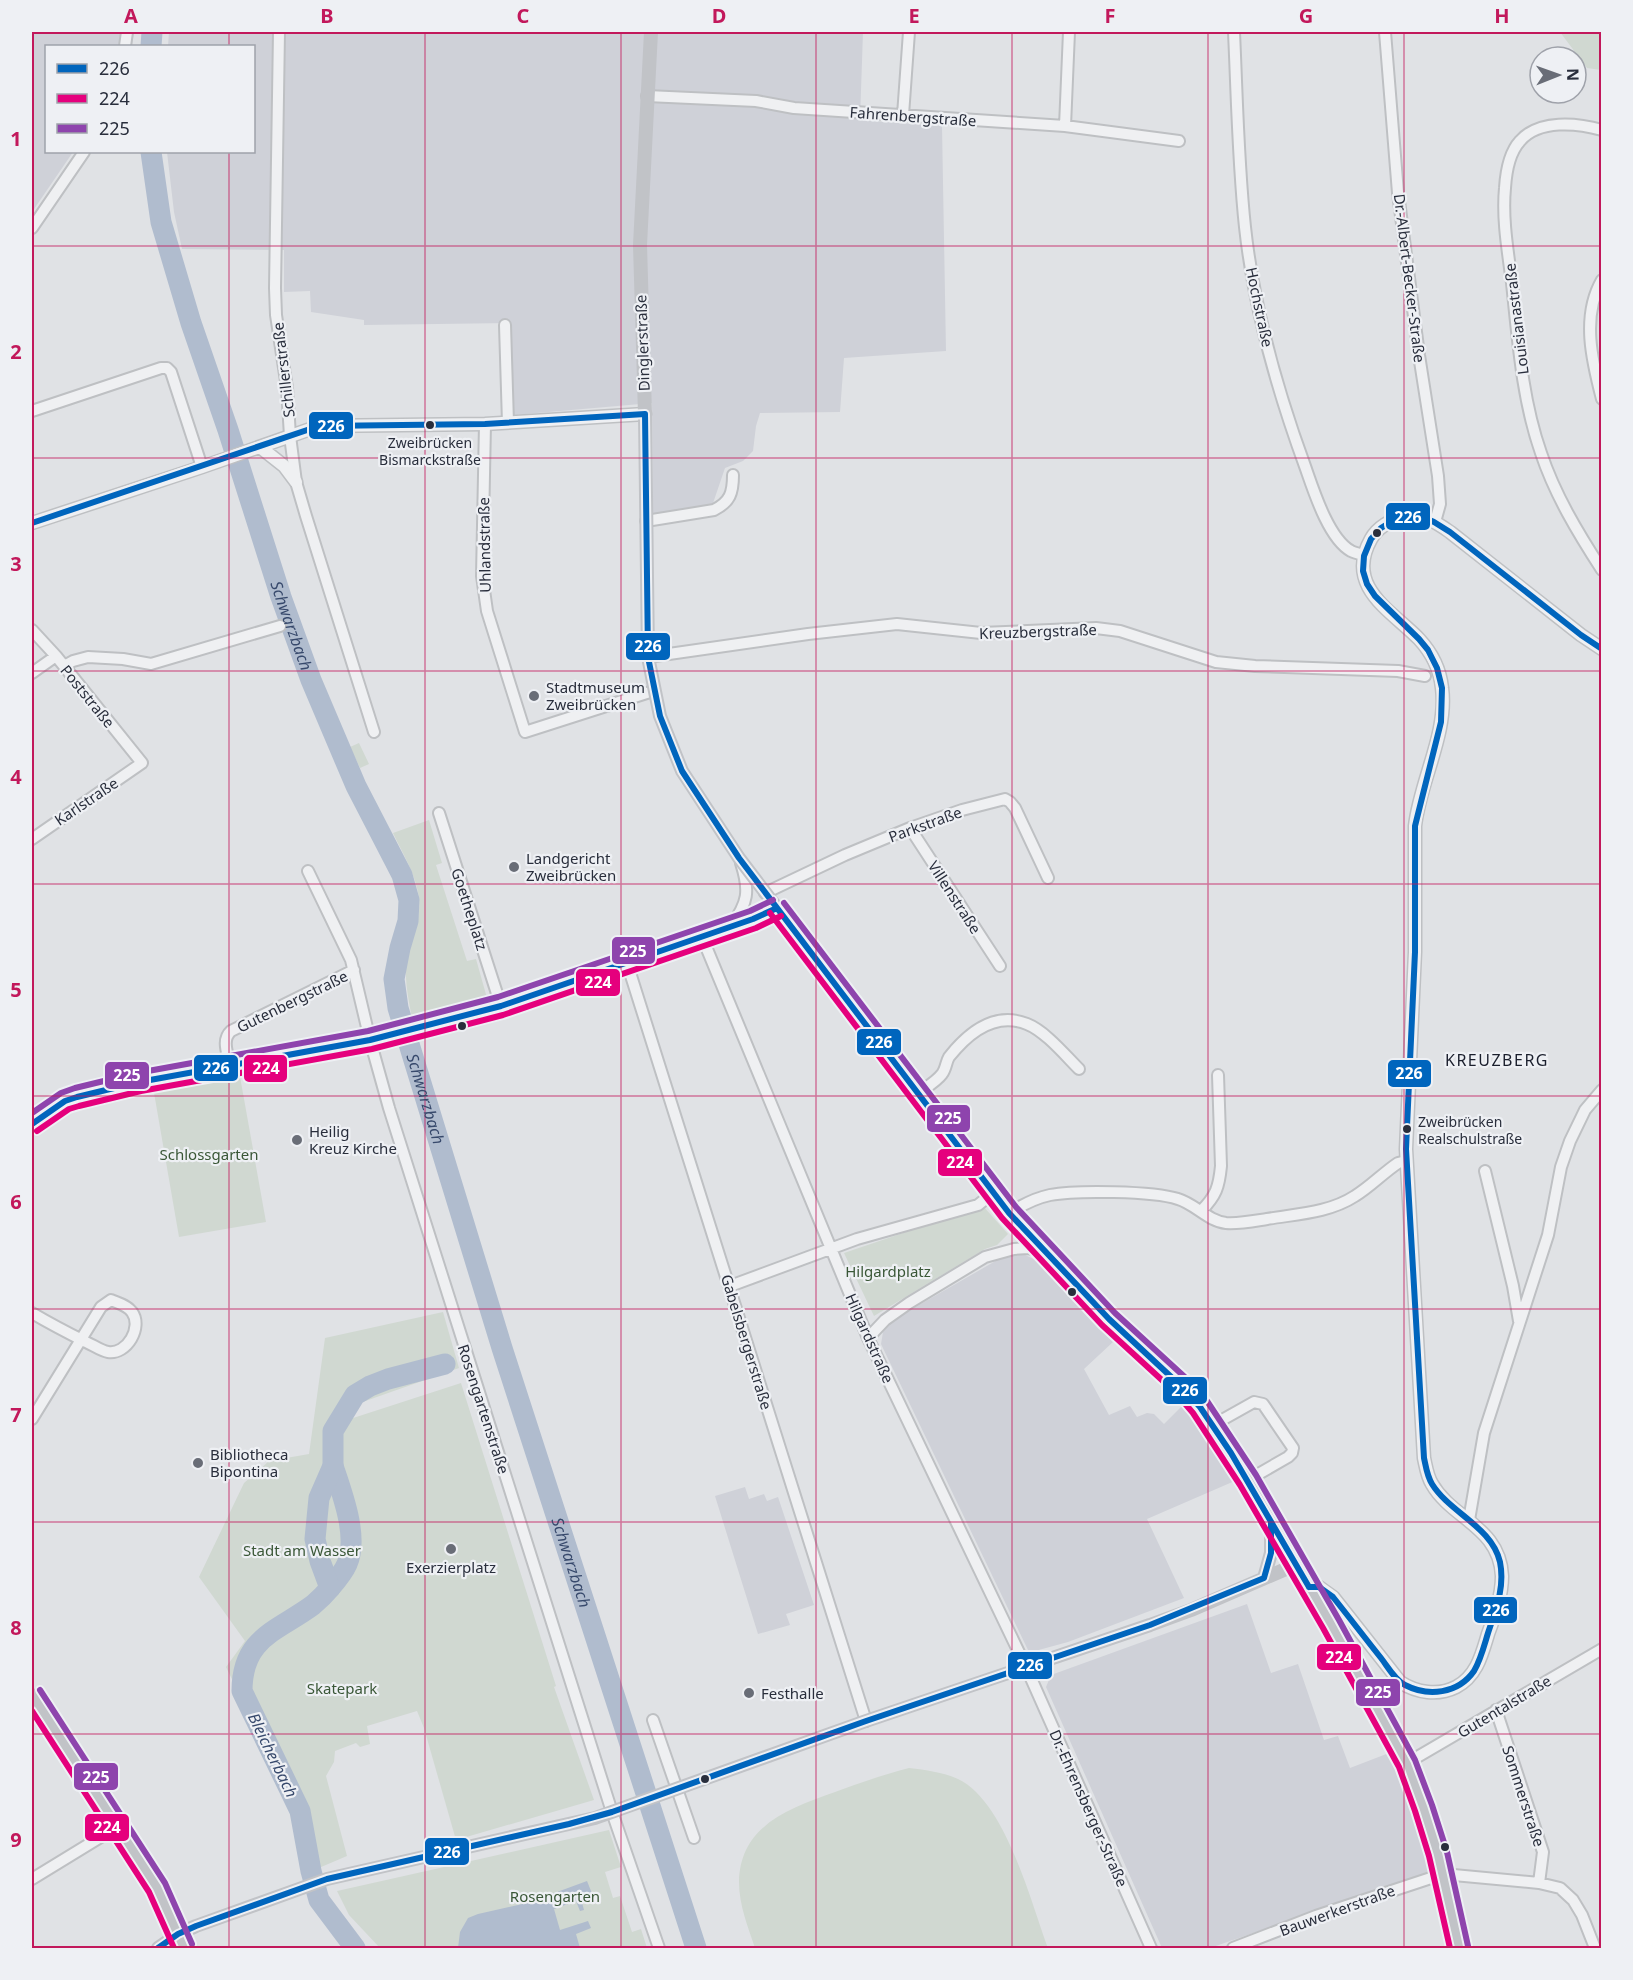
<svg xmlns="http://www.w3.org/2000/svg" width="1633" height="1980" font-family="'Noto Sans',sans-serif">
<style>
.built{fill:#cfd1d8}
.green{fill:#d0d8d1}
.water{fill:#b0bcce}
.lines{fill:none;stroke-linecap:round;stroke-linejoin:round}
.river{stroke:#b0bcce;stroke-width:21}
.minor-casing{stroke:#bec0c3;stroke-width:14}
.tertiary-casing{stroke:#bec0c3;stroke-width:15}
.minor{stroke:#eff0f2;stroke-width:10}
.tertiary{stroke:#eff0f2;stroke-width:12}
.secondary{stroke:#c1c3c7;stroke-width:14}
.bus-1-casing{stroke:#eef0f4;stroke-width:10}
.bus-2-casing{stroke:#eef0f4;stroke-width:10}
.bus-3-casing{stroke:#eef0f4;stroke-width:10}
.bus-1{stroke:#0065bd;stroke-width:6}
.bus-2{stroke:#e5007d;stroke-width:6}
.bus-3{stroke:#8e44ad;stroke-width:6}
.grid{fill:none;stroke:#c2185b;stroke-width:1.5;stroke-opacity:0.55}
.bus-dot{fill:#292e3c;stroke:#eef0f4;stroke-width:2}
.poi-dot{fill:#696d77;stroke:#eef0f4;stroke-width:2}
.labels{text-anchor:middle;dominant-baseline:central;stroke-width:4.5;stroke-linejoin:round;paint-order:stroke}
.bus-label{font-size:14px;fill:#292e3c;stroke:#eef0f4}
.street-label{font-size:15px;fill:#292e3c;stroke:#eef0f4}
.poi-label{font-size:15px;fill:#292e3c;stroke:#eef0f4;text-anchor:start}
.park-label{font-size:15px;fill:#3a5737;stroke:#eef0f4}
.water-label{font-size:16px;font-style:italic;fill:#37496c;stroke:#eef0f4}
.neighbourhood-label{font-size:16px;letter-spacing:1.5px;fill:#1b1f2d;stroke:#eef0f4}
.line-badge{stroke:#eef0f4;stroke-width:2}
.badge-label{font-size:16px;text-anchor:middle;font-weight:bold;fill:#fff}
.neatline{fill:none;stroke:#c2185b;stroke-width:2}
.grid-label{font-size:20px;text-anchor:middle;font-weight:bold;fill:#c2185b}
</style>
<rect width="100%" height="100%" fill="#e0e2e5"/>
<!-- built -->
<path class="built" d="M32,32H134L132,46H46V152H73L32,212Z
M169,32H863L860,120L942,126L946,351L844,358L840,412L760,413L756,426L753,451L743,461L725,468L711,509L653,519L652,403L514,415L511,323L364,325V320L311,312L310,291L284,292V250L182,249L174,212L167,152H254V46H168Z
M1023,1254L1042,1263L1113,1342L1084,1369L1109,1415L1130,1406L1137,1417L1147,1413L1154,1414L1164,1424L1185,1403L1212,1436L1237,1480L1147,1519L1184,1598L1068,1642L1035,1651L1028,1650L881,1344L883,1332L893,1320L999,1259Z
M745,1487L749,1499L764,1494L767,1501L778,1497L814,1605L786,1614L790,1625L758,1634L715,1496Z
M1247,1604L1271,1673L1298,1664L1324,1740L1338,1736L1350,1768L1389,1753L1402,1775L1434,1870L1210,1948H1162L1046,1687L1051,1675Z"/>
<!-- green -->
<path class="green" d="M1560,32H1601V70L1587,68Z
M359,743L369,764L360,768L350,747Z
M429,820L442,863L436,865L467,961L476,959L487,998L412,1018C408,997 403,974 408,953C413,934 421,919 419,898C416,875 403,854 393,833Z
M239,1071L266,1222L179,1237L153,1087Z
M983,1206L1008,1234L997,1245L985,1249L874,1316L844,1253Z
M443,1312L459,1368L357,1404L347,1420L461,1383L556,1686L554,1687L594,1800L456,1840L424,1728L417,1711L367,1726L370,1744L360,1747L356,1743L335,1751L334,1762L326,1776L347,1856L307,1873L300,1826L289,1795L226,1667L245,1641L199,1577L244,1483L269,1461L309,1454L325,1338Z
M909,1768C926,1770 942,1772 958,1779C1005,1801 1031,1902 1048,1948H755C748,1927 739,1905 739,1882C740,1825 790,1808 835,1792C859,1783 883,1775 909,1768Z
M609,1830L621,1867L605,1872L613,1898L620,1896L632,1932L641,1929L647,1948H380L349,1915L337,1891Z"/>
<!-- water -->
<path class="water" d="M587,1881L593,1896L581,1899L584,1910L580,1911L576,1901L554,1909L560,1930L588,1921L591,1928L576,1934L580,1948H458L460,1932L468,1918L478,1914L527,1903Z"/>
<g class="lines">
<!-- river -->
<g class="river">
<path d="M151,46L152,32"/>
<path id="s1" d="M151,152L161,222L191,323L228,430L281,597L311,680L356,786L402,875L409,900L408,921L400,948L394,979L398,1008L502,1348L696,1948"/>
<path d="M330,1588C336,1581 343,1573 347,1564C359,1537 342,1493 333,1466"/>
<path d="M355,1948L319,1900L311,1871L300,1811L242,1691C242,1637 278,1631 313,1605C319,1600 325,1594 330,1588L320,1561L315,1539L319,1498L333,1466V1431L355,1395L370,1386L388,1379L445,1364"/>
</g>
<defs>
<path id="minor" d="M279,32L275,288L276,315L287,388L290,436L296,482L306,516L374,732
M1234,32C1237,97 1238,162 1245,227C1254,310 1277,390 1306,469C1314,492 1329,539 1351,551C1355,553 1360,554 1364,555
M1385,32L1398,193L1419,355L1438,476L1440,504L1435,522
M125,46L127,32
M647,96L756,101L794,108L1065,126L1179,141
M903,115L909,32
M1065,126L1069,32
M1602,130C1577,123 1539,119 1520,141C1509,153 1506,172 1505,188C1502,219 1508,252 1512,283C1518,340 1522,399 1541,453C1555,495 1578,533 1602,570
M32,228L84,152
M1602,280C1581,316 1592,361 1602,399
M505,325L508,423
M32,411L161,368H167L171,372L202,467
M485,424L482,576L487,611L525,732L653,691
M646,521L714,510C730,502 733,493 733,475
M32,630L56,656L142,763L32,839
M648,657L808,634L897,624L981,633L1096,628L1120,631L1216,662L1255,666L1398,671L1425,676
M64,666L73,661L88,657L123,659L151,664L280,626
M32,673L56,656
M439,813L501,1006
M910,828L1000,966
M308,871L351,960L370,1040L389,1108L612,1812L659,1948
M765,893L845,855L910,828L962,810L1005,799L1010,802L1015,808L1048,878
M731,926C748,903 750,891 741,863
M702,937L868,1338L1026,1667L1151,1948
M627,963L866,1721
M230,1066C228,1054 221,1040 231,1031L354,970
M917,1094C925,1088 936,1082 942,1074C946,1069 946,1062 949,1057C968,1033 995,1011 1027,1024C1045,1031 1065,1055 1079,1069
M65,1101C105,1086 148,1080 190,1073C249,1062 310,1053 369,1040C502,1012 631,962 760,917L777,908
M1485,1171L1513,1286L1519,1321
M1201,1211C1216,1196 1219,1187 1221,1166L1218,1075
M1009,1213C1022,1205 1035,1198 1050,1195C1076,1190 1153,1191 1178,1199C1195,1204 1208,1221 1226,1223C1239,1224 1254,1221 1267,1219C1296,1214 1329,1213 1355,1196C1370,1187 1383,1173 1398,1163L1406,1161
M730,1286L857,1239L978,1205L993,1193
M32,1313C49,1323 68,1333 86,1342C93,1345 101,1351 108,1352C127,1355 143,1327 132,1312C127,1305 118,1303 111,1300L101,1307L32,1419
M868,1338L885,1320L909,1303L985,1257L1014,1249L1028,1248L1044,1252
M1213,1425L1254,1402L1263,1404L1293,1448L1292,1453L1288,1457L1248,1480
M1469,1520L1484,1433L1548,1235L1561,1167L1570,1141L1585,1110L1602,1090
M1496,1710L1543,1852L1539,1883
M653,1720L694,1838
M1407,1763L1602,1649
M32,1879L117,1827
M1233,1948L1316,1916L1443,1874L1539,1883L1560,1888L1573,1900L1582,1915L1595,1948"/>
<path id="tertiary" d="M260,447L284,466L296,482
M32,523L202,467L319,426L485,424L645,414
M1309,1587H1319L1333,1597L1400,1682C1417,1693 1438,1696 1456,1687C1477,1676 1482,1654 1488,1634C1495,1615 1502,1596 1502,1576C1500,1527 1452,1519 1432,1484C1427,1476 1426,1467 1424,1458L1406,1149L1415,952V826C1420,781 1448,733 1442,688C1440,669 1432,653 1419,639C1392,611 1344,587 1371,539C1377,528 1391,519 1404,517C1422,513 1436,522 1450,532L1581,635L1602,649"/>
</defs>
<!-- minor casing -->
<use href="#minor" class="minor-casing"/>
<!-- tertiary casing -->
<use href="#tertiary" class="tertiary-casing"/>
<!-- minor -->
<use href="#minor" class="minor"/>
<!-- tertiary -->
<use href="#tertiary" class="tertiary"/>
<!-- secondary -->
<path class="secondary" d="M651,32L640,245L645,414L648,657L660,716L682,771L739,858L1009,1213L1109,1319L1182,1387L1200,1407L1248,1480L1331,1624L1407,1763C1432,1822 1447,1885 1459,1948
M1264,1578L1271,1553V1525
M32,1695L157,1888L184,1948
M158,1948L178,1934L196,1926L327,1879L595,1818L866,1721L1150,1625L1191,1610L1295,1565"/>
<defs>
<path id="bus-1" d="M645,414L648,657L660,716L682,771L739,858L1009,1213L1109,1319L1182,1387L1200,1407L1231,1453L1309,1587
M32,523L319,426L485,424L645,414
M32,1124L65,1101L77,1097L139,1082L370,1040L501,1006L753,919L777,908
M1309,1587H1319L1333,1597C1349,1617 1365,1638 1381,1658C1388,1667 1395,1680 1405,1685C1428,1697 1458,1694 1474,1671C1481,1659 1484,1646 1488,1633C1496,1609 1505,1587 1500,1562C1492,1527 1450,1513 1432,1484C1427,1476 1426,1467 1424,1458L1406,1149L1415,952V826L1441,722L1442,688L1437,668L1428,650L1419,639L1375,596L1367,584L1363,571L1364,556L1371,539L1381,528L1394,520L1411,516L1423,517L1434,522L1450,532L1581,635L1602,649
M158,1948L178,1934L196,1926L327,1879L569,1824L612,1812L866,1721L1150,1625L1264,1578L1271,1553V1523"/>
<path id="bus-2" d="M770,913L1002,1218L1102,1325L1176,1393L1193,1413L1240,1485L1323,1628L1399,1767L1415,1811L1429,1856L1450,1948
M37,1131L69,1109L79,1106L141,1091L372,1049L503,1015L756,928L781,916
M32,1711L149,1892L174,1948"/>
<path id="bus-3" d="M784,903L1016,1207L1115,1313L1188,1380L1207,1401L1256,1475L1339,1620L1415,1760L1432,1805L1447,1852L1468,1946
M32,1113L61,1093L75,1088L137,1073L368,1031L498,997L750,911L773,900
M40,1690L165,1883L192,1944"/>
</defs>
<!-- bus-1 casing -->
<use href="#bus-1" class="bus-1-casing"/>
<!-- bus-2 casing -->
<use href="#bus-2" class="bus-2-casing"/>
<!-- bus-3 casing -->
<use href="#bus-3" class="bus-3-casing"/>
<!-- bus-1 -->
<use href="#bus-1" class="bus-1"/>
<!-- bus-2 -->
<use href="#bus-2" class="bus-2"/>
<!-- bus-3 -->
<use href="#bus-3" class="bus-3"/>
</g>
<!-- grid -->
<path class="grid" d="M229,32V46M425,32V1948M621,32V1948M816,32V1948M1012,32V1948M1208,32V1948M1404,32V1948M229,152V1948M32,246H1602M32,458H1602M32,671H1602M32,884H1602M32,1096H1602M32,1309H1602M32,1522H1602M32,1734H1602"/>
<!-- markers -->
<g class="bus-dot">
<circle cx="430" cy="425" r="5"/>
<circle cx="1377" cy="533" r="5"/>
<circle cx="462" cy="1026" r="5"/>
<circle cx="1407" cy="1129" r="5"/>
<circle cx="1072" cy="1292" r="5"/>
<circle cx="705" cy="1779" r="5"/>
<circle cx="1445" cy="1847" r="5"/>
</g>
<g class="poi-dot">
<circle cx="534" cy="696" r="6"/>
<circle cx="514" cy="867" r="6"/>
<circle cx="297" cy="1140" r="6"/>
<circle cx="198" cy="1463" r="6"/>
<circle cx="451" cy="1549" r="6"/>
<circle cx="749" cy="1693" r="6"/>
</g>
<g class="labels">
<!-- bus labels -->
<g class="bus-label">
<text x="430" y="442">Zweibrücken<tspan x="430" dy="17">Bismarckstraße</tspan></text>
<text x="1418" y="1121" text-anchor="start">Zweibrücken<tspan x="1418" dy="17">Realschulstraße</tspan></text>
</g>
<!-- street labels -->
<g class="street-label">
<text transform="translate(913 116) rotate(4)">Fahrenbergstraße</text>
<text transform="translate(1410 278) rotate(83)">Dr.-Albert-Becker-Straße</text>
<text transform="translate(1260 307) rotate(78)">Hochstraße</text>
<text transform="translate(1516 319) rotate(-97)">Louisianastraße</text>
<text transform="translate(642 343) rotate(-92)">Dinglerstraße</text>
<text transform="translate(283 370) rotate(-97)">Schillerstraße</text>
<text transform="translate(484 545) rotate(-91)">Uhlandstraße</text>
<text transform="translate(1038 631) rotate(-2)">Kreuzbergstraße</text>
<text transform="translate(88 696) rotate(51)">Poststraße</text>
<text transform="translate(86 801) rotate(-34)">Karlstraße</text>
<text transform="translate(925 824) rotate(-20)">Parkstraße</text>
<text transform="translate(955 897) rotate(57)">Villenstraße</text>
<text transform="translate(470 909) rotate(72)">Goetheplatz</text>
<text transform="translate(292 1001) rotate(-26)">Gutenbergstraße</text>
<text transform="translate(870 1338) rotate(66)">Hilgardstraße</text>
<text transform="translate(747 1342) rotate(73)">Gabelsbergerstraße</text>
<text transform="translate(484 1409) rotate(72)">Rosengartenstraße</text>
<text transform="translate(1504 1706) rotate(-31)">Gutentalstraße</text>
<text transform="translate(1524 1796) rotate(72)">Sommerstraße</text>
<text transform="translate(1089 1808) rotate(66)">Dr.-Ehrensberger-Straße</text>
<text transform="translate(1337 1910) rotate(-20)">Bauwerkerstraße</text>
</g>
<!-- poi labels -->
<g class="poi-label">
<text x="546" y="687">Stadtmuseum<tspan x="546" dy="17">Zweibrücken</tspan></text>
<text x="526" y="858">Landgericht<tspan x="526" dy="17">Zweibrücken</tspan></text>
<text x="309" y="1131">Heilig<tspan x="309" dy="17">Kreuz Kirche</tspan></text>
<text x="210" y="1454">Bibliotheca<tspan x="210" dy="17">Bipontina</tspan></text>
<text x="451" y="1567" text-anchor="middle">Exerzierplatz</text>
<text x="761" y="1693">Festhalle</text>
</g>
<!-- park labels -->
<g class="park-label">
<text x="209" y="1154">Schlossgarten</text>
<text x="888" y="1271">Hilgardplatz</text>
<text x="302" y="1550">Stadt am Wasser</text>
<text x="342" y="1688">Skatepark</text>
<text x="555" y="1896">Rosengarten</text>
</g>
<!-- water labels -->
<g class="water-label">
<text stroke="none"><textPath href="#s1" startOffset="495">Schwarzbach</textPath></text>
<text stroke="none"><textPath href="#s1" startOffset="999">Schwarzbach</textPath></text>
<text stroke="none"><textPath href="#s1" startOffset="1485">Schwarzbach</textPath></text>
<text transform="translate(273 1755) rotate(64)">Bleicherbach</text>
</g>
<!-- neighbourhood labels -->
<g class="neighbourhood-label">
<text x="1497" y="1060">KREUZBERG</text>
</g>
</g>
<g class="line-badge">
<rect x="308" y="411" width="46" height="29" rx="6" fill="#0065bd"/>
<rect x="1385" y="502" width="46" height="29" rx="6" fill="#0065bd"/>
<rect x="625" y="632" width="46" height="29" rx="6" fill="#0065bd"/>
<rect x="611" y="936" width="45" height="29" rx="6" fill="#8e44ad"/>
<rect x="575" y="968" width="46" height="29" rx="6" fill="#e5007d"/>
<rect x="856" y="1028" width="46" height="28" rx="6" fill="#0065bd"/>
<rect x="193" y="1054" width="46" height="28" rx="6" fill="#0065bd"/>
<rect x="243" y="1054" width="45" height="29" rx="6" fill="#e5007d"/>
<rect x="1387" y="1059" width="45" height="29" rx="6" fill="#0065bd"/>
<rect x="104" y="1061" width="46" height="29" rx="6" fill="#8e44ad"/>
<rect x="926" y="1104" width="45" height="29" rx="6" fill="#8e44ad"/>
<rect x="937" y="1148" width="46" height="29" rx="6" fill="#e5007d"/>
<rect x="1162" y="1376" width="46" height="29" rx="6" fill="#0065bd"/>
<rect x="1473" y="1596" width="45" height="28" rx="6" fill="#0065bd"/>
<rect x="1316" y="1643" width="46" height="28" rx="6" fill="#e5007d"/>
<rect x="1007" y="1651" width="46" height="29" rx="6" fill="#0065bd"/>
<rect x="1355" y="1678" width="46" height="29" rx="6" fill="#8e44ad"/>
<rect x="73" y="1762" width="46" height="29" rx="6" fill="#8e44ad"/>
<rect x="84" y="1813" width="46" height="29" rx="6" fill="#e5007d"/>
<rect x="424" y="1837" width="46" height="29" rx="6" fill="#0065bd"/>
</g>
<g class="badge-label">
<text x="331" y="432">226</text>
<text x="1408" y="523">226</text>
<text x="648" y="652">226</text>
<text x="633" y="957">225</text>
<text x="598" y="988">224</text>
<text x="879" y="1048">226</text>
<text x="216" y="1074">226</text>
<text x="266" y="1074">224</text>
<text x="1409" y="1079">226</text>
<text x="127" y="1081">225</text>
<text x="948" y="1124">225</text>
<text x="960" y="1168">224</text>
<text x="1185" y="1396">226</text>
<text x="1496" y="1616">226</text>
<text x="1339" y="1663">224</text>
<text x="1030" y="1671">226</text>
<text x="1378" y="1698">225</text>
<text x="96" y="1783">225</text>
<text x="107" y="1833">224</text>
<text x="447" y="1858">226</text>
</g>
<!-- border -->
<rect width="1633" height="1980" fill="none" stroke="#eef0f4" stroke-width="66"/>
<!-- legend -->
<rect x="45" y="45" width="210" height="108" fill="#eef0f4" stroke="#9fa2aa" stroke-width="1.5"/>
<rect x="57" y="64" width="30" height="9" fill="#0065bd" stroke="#9fa2aa" stroke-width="1.5"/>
<text x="99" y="75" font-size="18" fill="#292e3c">226</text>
<rect x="57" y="94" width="30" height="9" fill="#e5007d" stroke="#9fa2aa" stroke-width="1.5"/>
<text x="99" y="105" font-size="18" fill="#292e3c">224</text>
<rect x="57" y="124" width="30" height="9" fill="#8e44ad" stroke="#9fa2aa" stroke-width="1.5"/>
<text x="99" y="135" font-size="18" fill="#292e3c">225</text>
<!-- north arrow -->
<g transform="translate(1558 75) rotate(89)"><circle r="28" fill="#eef0f4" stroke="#9fa2aa" stroke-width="1.5"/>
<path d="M0-4.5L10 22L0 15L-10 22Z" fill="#696d77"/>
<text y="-9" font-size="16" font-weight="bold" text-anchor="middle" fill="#292e3c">N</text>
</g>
<rect x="33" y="33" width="1567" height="1914" class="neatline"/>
<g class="grid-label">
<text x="131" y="23">A</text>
<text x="327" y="23">B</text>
<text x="523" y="23">C</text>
<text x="719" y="23">D</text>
<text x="914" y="23">E</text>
<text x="1110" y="23">F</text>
<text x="1306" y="23">G</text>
<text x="1502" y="23">H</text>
<text x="16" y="146">1</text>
<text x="16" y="359">2</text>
<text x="16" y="571">3</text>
<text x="16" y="784">4</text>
<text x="16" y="997">5</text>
<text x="16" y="1209">6</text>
<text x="16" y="1422">7</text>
<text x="16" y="1635">8</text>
<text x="16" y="1847">9</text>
</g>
</svg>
